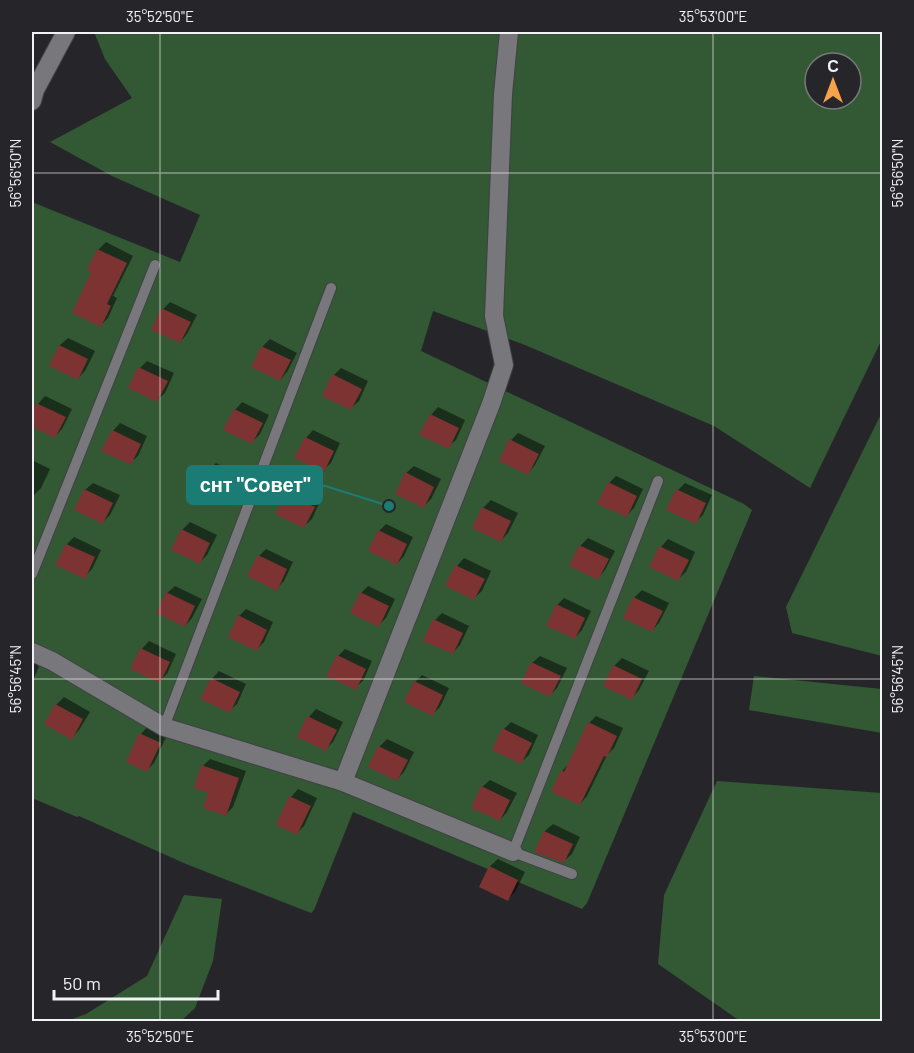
<svg xmlns="http://www.w3.org/2000/svg" width="914" height="1053" font-family="Barlow,sans-serif">
<style>
.green{fill:#325834;fill-rule:evenodd}
.shadow{fill:#0007}
.building{fill:#7c3331}
.lines{fill:none;stroke-linecap:round;stroke-linejoin:round}
.lane-casing{stroke:#414145;stroke-width:12}
.street-casing{stroke:#414145;stroke-width:20}
.lane{stroke:#77777c;stroke-width:10}
.street{stroke:#77777c;stroke-width:18}
.ticks{fill:none;stroke:#f2f2f5;stroke-width:1.5;stroke-opacity:0.45}
.leader{fill:none;stroke:#1a7c75;stroke-width:2}
.callout-dot{fill:#1a7c75;stroke:#26262a;stroke-width:2}
.callout{fill:#1a7c75;stroke:#1a7c75;stroke-width:2}
.callout-label{font-size:20px;text-anchor:middle;font-weight:bold;fill:#fff}
.neatline{fill:none;stroke:#f2f2f5;stroke-width:2}
.ticks-label{font-size:15px;text-anchor:middle;fill:#f2f2f5}
</style>
<rect width="100%" height="100%" fill="#26262a"/>
<!-- green -->
<path class="green" d="M94,32H882V339L810,488L714,426L525,345L433,311L421,351L744,504L752,510L587,903L582,909L353,812L314,910L311,913L186,864L79,816L77,817L32,798V682L39,667L32,656V202L180,262L200,215L112,176L50,142L132,98L105,59ZM815,63H851V99H815Z
M882,412V656L792,633L786,607Z
M754,676L882,689V733L749,710Z
M717,781L882,793V1021H740L658,964L664,895Z
M184,895L222,899L213,961L195,1008L181,1021H67L86,1014L147,976Z"/>
<!-- shadow -->
<path class="shadow" d="M106,242L133,256L113,296L117,298L108,318L101,325L93,271L98,250Z
M170,302L197,315L187,334L180,342L163,309Z
M68,338L95,351L85,371L78,378L51,365L60,345Z
M270,339L297,353L287,372L280,380L262,347Z
M147,361L174,373L165,393L157,400L140,368Z
M341,368L368,381L359,401L351,408L334,375Z
M45,396L72,409L62,429L55,436L32,425V416L38,404Z
M242,402L269,415L260,434L252,442L235,410Z
M438,407L465,420L456,440L448,447L431,415Z
M120,423L147,436L138,456L130,463L113,431Z
M313,430L340,443L331,463L323,470L306,438Z
M518,433L545,446L535,465L528,473L511,440Z
M32,460L50,469L41,488L33,496L32,495Z
M216,463L243,476L233,495L226,503L208,470Z
M414,466L441,479L431,499L424,506L406,473Z
M616,476L643,489L634,508L626,516L609,483Z
M93,483L120,495L110,515L103,522L85,490Z
M685,483L712,495L703,515L695,522L678,490Z
M294,486L321,499L312,519L304,526L287,494Z
M491,500L518,513L508,533L501,540L483,508Z
M190,522L217,535L207,555L200,562L173,549L182,530Z
M386,524L413,537L404,556L397,564L379,531Z
M74,537L101,550L92,569L84,577L67,544Z
M588,538L615,551L605,570L598,578L571,565L580,546Z
M668,539L695,552L686,572L678,579L651,566L661,547Z
M266,549L293,562L284,581L276,589L259,556Z
M464,558L491,571L482,591L474,598L447,585L457,566Z
M175,586L202,599L192,618L185,626L167,593Z
M368,586L395,599L386,618L378,626L361,593Z
M642,590L669,603L659,623L652,630L634,598Z
M564,598L591,611L582,630L575,638L557,605Z
M246,609L273,622L264,642L257,649L239,616Z
M442,613L469,626L460,645L452,653L435,620Z
M149,641L176,654L167,674L159,681L132,669L142,649Z
M345,649L372,661L363,681L355,688L338,656Z
M540,656L567,668L557,688L550,695L532,663Z
M622,658L649,671L639,690L632,698L605,685L614,666Z
M219,671L246,684L237,704L229,711L212,679Z
M422,675L449,688L440,707L432,715L415,682Z
M64,697L90,712L79,730L72,738L46,723L56,705Z
M316,709L343,722L333,742L326,749L299,736L309,717Z
M596,716L623,728L614,748L607,755L587,796L580,804L562,771L569,764L589,723Z
M511,722L538,735L529,755L521,762L504,729Z
M148,726L167,735L154,763L147,770L141,734Z
M387,739L414,752L404,772L397,779L370,766L380,746Z
M210,759L246,771L233,807L225,815L210,792L203,766Z
M490,780L517,793L507,812L500,820L482,787Z
M298,789L317,798L304,826L297,833L291,797Z
M553,824L580,837L572,854L564,861L536,851L545,831Z
M498,859L525,872L515,892L508,899L481,886L490,866Z"/>
<!-- building -->
<path class="building" d="M97,249L127,263L107,304L111,306L101,327L72,313L91,272L87,270Z
M161,308L191,322L180,343L151,330Z
M59,345L88,359L78,380L49,366Z
M261,346L291,360L280,381L251,367Z
M138,367L168,381L157,402L128,388Z
M332,374L362,389L351,410L322,396Z
M36,403L66,417L55,438L32,427V413Z
M234,409L263,423L252,444L223,430Z
M430,414L459,428L449,449L419,435Z
M112,430L141,444L131,465L101,451Z
M305,437L334,451L324,472L294,458Z
M509,439L539,454L528,475L499,461Z
M207,469L237,483L226,505L197,490Z
M405,472L434,487L424,508L395,494Z
M608,482L637,496L627,517L597,504Z
M84,489L113,503L103,524L74,510Z
M676,489L706,503L696,524L666,510Z
M285,493L315,507L304,528L275,514Z
M482,507L511,521L501,542L472,528Z
M181,529L210,543L200,564L171,550Z
M378,530L407,544L397,565L368,551Z
M66,544L95,557L85,579L55,565Z
M579,545L609,559L598,580L569,566Z
M659,546L689,560L678,581L649,567Z
M258,555L287,569L277,591L247,576Z
M455,565L485,579L474,600L445,586Z
M166,592L195,606L185,627L156,613Z
M360,592L389,606L379,627L350,613Z
M633,597L663,611L652,632L623,618Z
M556,604L585,618L575,639L546,626Z
M238,615L267,630L257,651L228,637Z
M433,619L463,633L453,654L423,641Z
M140,648L170,662L160,683L130,669Z
M337,655L366,669L356,690L326,676Z
M531,662L561,676L550,697L521,683Z
M613,665L642,679L632,700L603,686Z
M211,678L240,692L230,713L200,699Z
M414,681L443,695L433,716L404,702Z
M55,704L83,719L72,740L44,724Z
M307,716L337,730L326,751L297,737Z
M588,722L617,736L607,757L604,756L580,805L551,792L561,770L564,772Z
M502,728L532,743L521,764L492,750Z
M139,733L161,743L147,772L126,762Z
M378,746L408,760L397,781L368,767Z
M201,765L239,778L226,816L203,808L208,793L194,788Z
M481,786L510,800L500,821L471,808Z
M289,796L311,806L297,835L276,825Z
M544,831L573,844L564,863L534,852Z
M489,866L518,880L508,901L479,887Z"/>
<g class="lines">
<defs>
<path id="lane" d="M32,574L155,265
M164,727L331,288
M572,874L513,852L658,481"/>
<path id="street" d="M32,101L35,90L66,32
M32,652L52,661L164,727L343,782L513,852
M343,782L491,404L504,365L494,316L503,94L509,32"/>
</defs>
<!-- lane casing -->
<use href="#lane" class="lane-casing"/>
<!-- street casing -->
<use href="#street" class="street-casing"/>
<!-- lane -->
<use href="#lane" class="lane"/>
<!-- street -->
<use href="#street" class="street"/>
</g>
<!-- ticks -->
<path class="ticks" d="M160,32V1022M713,32V1022M32,173H882M32,679H882"/>
<!-- callouts -->
<path class="leader" d="M389 506L322 485"/>
<circle class="callout-dot" cx="389" cy="506" r="6"/>
<rect class="callout" x="187" y="466" width="135" height="38" rx="6"/>
<g class="callout-label">
<text x="255" y="492">снт "Совет"</text>
</g>
<!-- border -->
<rect width="914" height="1053" fill="none" stroke="#26262a" stroke-width="66"/>
<!-- north arrow -->
<g transform="translate(833 81)"><circle r="28" fill="#26262a" stroke="#78787b" stroke-width="1.5"/>
<path d="M0-4.5L10 22L0 15L-10 22Z" fill="#f6a248"/>
<text y="-9" font-size="16" font-weight="bold" text-anchor="middle" fill="#f2f2f5">С</text>
</g>
<!-- scale -->
<path d="M54 990v9h164v-9" fill="none" stroke="#f2f2f5" stroke-width="3"/>
<text x="63" y="990" font-size="18" fill="#f2f2f5" stroke="#26262a" stroke-width="4.5" paint-order="stroke">50 m</text>
<rect x="33" y="33" width="848" height="987" class="neatline"/>
<g class="ticks-label">
<text x="160" y="22">35°52'50"E</text>
<text x="713" y="22">35°53'00"E</text>
<text transform="translate(16 173) rotate(-90)" y="5">56°56'50"N</text>
<text transform="translate(898 173) rotate(-90)" y="5">56°56'50"N</text>
<text transform="translate(16 679) rotate(-90)" y="5">56°56'45"N</text>
<text transform="translate(898 679) rotate(-90)" y="5">56°56'45"N</text>
<text x="160" y="1042">35°52'50"E</text>
<text x="713" y="1042">35°53'00"E</text>
</g>
</svg>
